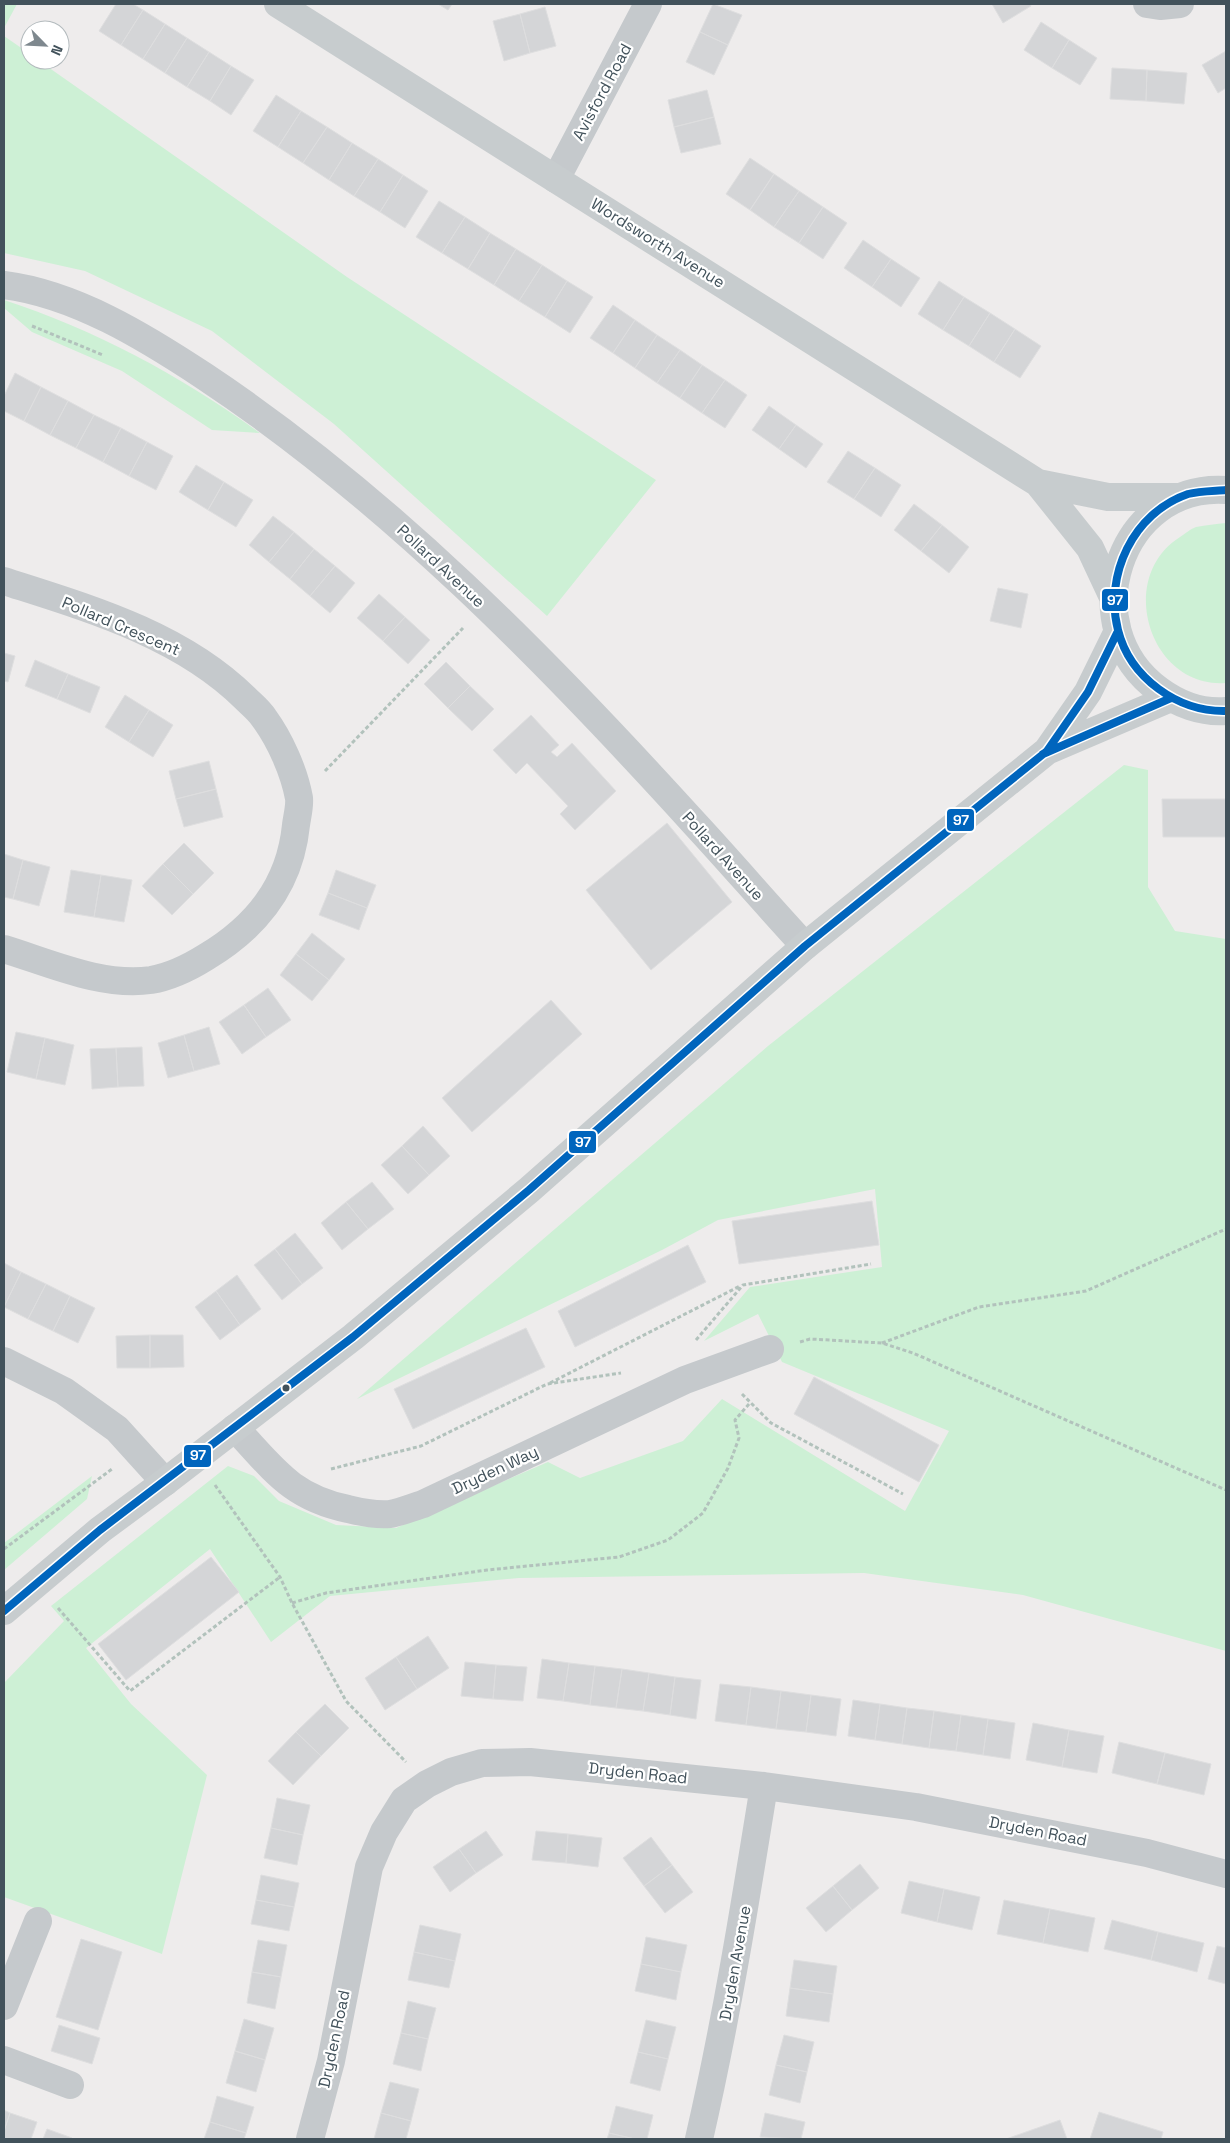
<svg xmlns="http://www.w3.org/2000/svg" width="1230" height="2143" font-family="'Space Grotesk',sans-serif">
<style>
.green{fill:#cdf0d5}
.building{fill:#d4d5d7;stroke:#dededf}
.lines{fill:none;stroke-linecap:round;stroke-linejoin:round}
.path{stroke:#b2c2bc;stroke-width:3;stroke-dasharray:4 2.5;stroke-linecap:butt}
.street{stroke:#c5c9cc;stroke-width:28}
.secondary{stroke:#c7ccce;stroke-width:28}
.bus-1-casing{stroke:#fff;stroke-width:11}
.bus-1{stroke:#0065bd;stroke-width:8}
.bus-dot{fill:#42525b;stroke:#fff;stroke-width:2}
.labels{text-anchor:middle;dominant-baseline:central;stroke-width:4.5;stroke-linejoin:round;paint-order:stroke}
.street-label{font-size:16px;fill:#42525b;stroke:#fff}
.line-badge{stroke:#fff;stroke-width:2}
.badge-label{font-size:14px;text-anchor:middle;font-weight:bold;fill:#fff}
</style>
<rect width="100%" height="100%" fill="#eeecec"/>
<!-- green -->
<path class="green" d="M4,4H17L4,28Z
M4,36L30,54V60H38L347,277L656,480L547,616L334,424L212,331L85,271L4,253Z
M4,300C96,330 181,376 260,433L212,430L122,371L32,332L4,308Z
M1226,523V683C1150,689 1115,578 1180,537C1185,534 1190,529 1196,527C1206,525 1216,524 1226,523Z
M1124,765L1148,770V887L1175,931L1226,939V1651L1023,1595L864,1573L519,1578L330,1596L271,1642L210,1549L86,1648L131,1704L207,1775L162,1954L4,1897V1683L64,1621L51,1606L228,1466L254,1476L279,1501L336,1525L396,1528L548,1462L580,1478L683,1441L722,1399L905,1511L949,1431L782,1362L758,1314L704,1341L750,1287L882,1267L875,1189L718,1220L662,1250L357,1399L768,1046Z
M92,1476L87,1499L4,1570V1543Z"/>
<!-- building -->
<path class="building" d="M116,4H133L143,10L121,45L99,31Z
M438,4H452L448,10Z
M713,4L742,15L728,45L700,32Z
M992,4H1030L1031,6L1003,23Z
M545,7L556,46L530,53L520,14Z
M143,10L165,24L143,59L121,45Z
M520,14L530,53L504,61L493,21Z
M1041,22L1069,40L1052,68L1024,50Z
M165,24L187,38L165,73L143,59Z
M700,32L728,45L714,75L686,62Z
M187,38L209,52L187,87L165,73Z
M1069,40L1097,58L1080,85L1052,68Z
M1226,51V88L1218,93L1202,65Z
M209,52L231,66L210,101L187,87Z
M231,66L254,80L231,115L210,101Z
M1112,68L1147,70L1146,101L1110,99Z
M1147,70L1187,73L1184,104L1146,101Z
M707,90L714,117L674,127L668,100Z
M276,95L301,111L278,147L253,131Z
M301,111L327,127L303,163L278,147Z
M714,117L721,144L681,153L674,127Z
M327,127L352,143L329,180L303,163Z
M352,143L378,159L354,196L329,180Z
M750,158L774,174L750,210L726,194Z
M378,159L403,175L380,212L354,196Z
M774,174L799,191L774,227L750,210Z
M403,175L428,191L405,228L380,212Z
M799,191L823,207L799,243L774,227Z
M439,201L465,217L442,253L416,237Z
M823,207L847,223L823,259L799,243Z
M465,217L490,233L468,269L442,253Z
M490,233L516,249L494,285L468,269Z
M863,240L891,259L872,287L844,268Z
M516,249L542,265L519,301L494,285Z
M891,259L920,278L901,307L872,287Z
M542,265L567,281L545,317L519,301Z
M567,281L593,297L570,333L545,317Z
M939,281L964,297L943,330L918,314Z
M964,297L990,313L969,346L943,330Z
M613,305L635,320L613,353L590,338Z
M990,313L1015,329L994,362L969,346Z
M635,320L657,335L635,368L613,353Z
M1015,329L1041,346L1020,378L994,362Z
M657,335L680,350L657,383L635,368Z
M680,350L702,365L680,398L657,383Z
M702,365L725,380L702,413L680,398Z
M15,373L41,387L24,421L4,411V396Z
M725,380L747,395L725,428L702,413Z
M41,387L68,401L50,435L24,421Z
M68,401L94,415L76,448L50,435Z
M769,406L796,425L779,449L752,430Z
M94,415L121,428L103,462L76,448Z
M796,425L823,444L806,468L779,449Z
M121,428L147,442L129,476L103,462Z
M147,442L173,456L156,490L129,476Z
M848,451L875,468L854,499L827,482Z
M196,465L224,482L208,510L179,492Z
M875,468L901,485L881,517L854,499Z
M224,482L253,500L236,527L208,510Z
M914,504L942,525L921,551L894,530Z
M273,516L294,532L269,562L249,545Z
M942,525L969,547L949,573L921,551Z
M294,532L314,549L290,579L269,562Z
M314,549L335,566L310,596L290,579Z
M335,566L355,583L330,613L310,596Z
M998,588L1028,594L1021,628L990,621Z
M379,594L405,617L383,641L357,618Z
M405,617L430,640L408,664L383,641Z
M4,653L15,656L8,682L4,681Z
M35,660L68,674L57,699L25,686Z
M446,662L470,686L448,708L424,684Z
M68,674L100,687L90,713L57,699Z
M470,686L494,709L472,731L448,708Z
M125,695L149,710L129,742L105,727Z
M149,710L173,725L153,757L129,742Z
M531,715L559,745L551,752L557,757L572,743L616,791L575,830L560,814L568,806L527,763L516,774L493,750Z
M209,761L216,789L176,799L169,771Z
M216,789L223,817L184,827L176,799Z
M1162,799H1226V837H1163Z
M667,823L732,902L651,970L586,890Z
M184,843L214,873L193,894L163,864Z
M4,854L23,860L13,899L4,897Z
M23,860L50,867L39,906L13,899Z
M163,864L193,894L172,915L142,886Z
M71,870L101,875L94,917L64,912Z
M336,870L376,885L367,908L328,893Z
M101,875L132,880L124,922L94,917Z
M328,893L367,908L359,930L319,915Z
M312,933L345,959L329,980L296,954Z
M296,954L329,980L312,1001L280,975Z
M268,988L291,1020L266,1037L244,1005Z
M551,1000L582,1034L472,1132L442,1098Z
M244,1005L266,1037L242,1054L219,1022Z
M209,1027L220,1064L194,1071L184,1035Z
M16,1032L45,1038L36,1079L7,1072Z
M184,1035L194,1071L168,1078L158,1043Z
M45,1038L74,1045L65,1085L36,1079Z
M142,1047L144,1086L118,1087L116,1048Z
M116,1048L118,1087L92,1089L90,1049Z
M423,1126L450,1156L429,1175L402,1146Z
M402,1146L429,1175L408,1194L381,1165Z
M372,1182L394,1209L368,1229L346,1202Z
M872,1201L879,1245L739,1264L732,1221Z
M346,1202L368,1229L342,1250L321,1223Z
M295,1233L323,1268L302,1284L275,1249Z
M688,1245L706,1282L575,1347L558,1311Z
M275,1249L302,1284L282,1300L254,1265Z
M4,1263L21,1272L4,1307Z
M21,1272L46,1284L28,1319L4,1307Z
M237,1275L261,1309L240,1325L216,1291Z
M46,1284L70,1296L53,1331L28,1319Z
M216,1291L240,1325L220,1340L195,1307Z
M70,1296L95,1308L78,1343L53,1331Z
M526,1328L545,1367L413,1429L394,1389Z
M150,1335V1368H117L116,1336Z
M150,1335H183L184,1367L150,1368Z
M814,1377L939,1445L919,1482L794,1414Z
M211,1557L239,1592L126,1680L98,1644Z
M428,1636L449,1668L417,1689L396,1657Z
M396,1657L417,1689L385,1710L365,1678Z
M542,1659L569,1663L563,1701L537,1698Z
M465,1662L496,1665L493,1699L461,1696Z
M569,1663L595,1666L590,1705L563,1701Z
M496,1665L527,1667L523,1701L493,1699Z
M595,1666L622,1669L616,1708L590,1705Z
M622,1669L649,1673L643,1711L616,1708Z
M649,1673L675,1677L670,1715L643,1711Z
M675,1677L701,1680L696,1719L670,1715Z
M720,1684L751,1687L746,1725L715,1721Z
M751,1687L781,1691L776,1729L746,1725Z
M781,1691L811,1695L806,1732L776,1729Z
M811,1695L841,1699L836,1736L806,1732Z
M853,1700L880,1704L875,1740L848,1736Z
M325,1704L349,1728L321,1756L296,1732Z
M880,1704L907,1708L902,1744L875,1740Z
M907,1708L934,1711L929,1748L902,1744Z
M934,1711L961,1715L956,1751L929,1748Z
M961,1715L988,1719L983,1755L956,1751Z
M988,1719L1015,1723L1010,1759L983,1755Z
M1033,1723L1069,1730L1062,1767L1026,1760Z
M1069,1730L1104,1736L1097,1773L1062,1767Z
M296,1732L321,1756L293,1785L268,1761Z
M1119,1742L1165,1753L1157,1784L1112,1773Z
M1165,1753L1211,1764L1204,1795L1157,1784Z
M277,1798L310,1805L303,1835L271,1828Z
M271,1828L303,1835L297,1865L264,1858Z
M486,1831L503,1855L476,1873L459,1849Z
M536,1831L568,1834L566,1863L532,1860Z
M568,1834L602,1838L598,1867L566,1863Z
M651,1837L672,1865L644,1886L623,1858Z
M459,1849L476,1873L450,1892L433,1867Z
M860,1864L879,1888L852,1910L833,1886Z
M672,1865L693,1892L665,1913L644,1886Z
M261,1875L299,1883L294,1907L256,1900Z
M909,1881L944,1889L937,1922L901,1913Z
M833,1886L852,1910L826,1932L806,1908Z
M944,1889L980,1897L972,1930L937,1922Z
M256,1900L294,1907L289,1931L251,1924Z
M1004,1900L1050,1909L1043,1943L997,1934Z
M1050,1909L1095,1918L1088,1952L1043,1943Z
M1112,1920L1158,1932L1151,1960L1104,1949Z
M420,1925L461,1934L455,1961L414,1952Z
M1158,1932L1204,1943L1197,1972L1151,1960Z
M646,1937L687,1945L681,1972L641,1964Z
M81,1939L122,1952L98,2030L56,2017Z
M258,1940L287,1945L281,1977L252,1972Z
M1217,1946L1226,1948V1984L1208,1979Z
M414,1952L455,1961L449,1988L408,1980Z
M794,1960L837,1966L833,1994L790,1988Z
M641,1964L681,1972L676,2000L635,1991Z
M252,1972L281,1977L275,2009L247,2003Z
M790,1988L833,1994L829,2022L786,2016Z
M408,2001L436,2008L428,2039L401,2033Z
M244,2019L274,2028L265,2060L235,2051Z
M646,2020L676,2027L668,2059L638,2052Z
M59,2025L100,2038L92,2064L51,2051Z
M401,2033L428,2039L421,2071L393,2064Z
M784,2035L814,2042L807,2072L776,2065Z
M235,2051L265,2060L256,2092L226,2083Z
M638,2052L668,2059L660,2091L630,2083Z
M776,2065L807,2072L800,2103L769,2095Z
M390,2082L419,2089L411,2121L381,2113Z
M217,2096L254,2107L246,2133L210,2122Z
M616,2106L653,2115L647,2139H635L609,2133Z
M4,2110L10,2113L4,2131Z
M1099,2112L1163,2132L1161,2139H1090Z
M10,2113L37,2122L31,2139H4V2131Z
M381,2113L411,2121L406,2139H374Z
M765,2113L805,2122L801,2139L760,2137Z
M1060,2120L1067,2139H1006Z
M210,2122L246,2133L244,2139H204Z
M47,2129L72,2138V2139H43Z
M609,2133L635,2139H607Z"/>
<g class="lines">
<!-- path -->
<path class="path" d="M32,326L103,355
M325,771L463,628
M696,1340L743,1285L871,1264
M800,1342L810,1339L882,1343L913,1353L1226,1490
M882,1343L979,1307L1086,1291L1226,1229
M550,1383L740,1286
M742,1394L771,1423L903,1494
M331,1469L421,1446L547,1384L621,1373
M215,1485L280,1577L292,1603L346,1701L406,1762
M4,1549L112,1469
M292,1603L326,1593L487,1570L619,1557L668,1540L703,1513L728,1468L739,1438L735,1420L749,1404
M58,1608L130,1691L280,1577"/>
<!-- street -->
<path class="street" d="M1147,4L1160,6L1180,4
M556,179L648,4
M4,285C75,294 145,337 204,376C388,498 547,661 695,824C732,864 768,906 805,946
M4,581C88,608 180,634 245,698C251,704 259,710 264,718C280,740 294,771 299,798C300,806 297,817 296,825C290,886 256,927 206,957C190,967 169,977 151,980C102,987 50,963 4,949
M4,1361L64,1391L117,1429L165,1482
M235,1428C273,1468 290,1497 348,1509C360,1512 377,1515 390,1514C401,1512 413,1507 423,1504L685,1380L770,1349
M4,2006L38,1921
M4,2060L70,2085
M310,2139L331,2061L369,1867L384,1832L404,1800L427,1784L451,1772L482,1763L530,1762L764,1786L916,1807L1147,1853L1226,1874
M699,2139C726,2022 745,1904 764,1786"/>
<!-- secondary -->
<path class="secondary" d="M278,4L1038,483L1090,548L1112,595
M1038,483L1108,497H1180
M1226,490C1119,483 1072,627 1159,690C1178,704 1202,713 1226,711
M1047,751L1088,692L1117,633
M4,1611L100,1530L165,1482L353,1337L529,1190L805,946L1047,751L1171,698"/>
<defs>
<path id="bus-1" d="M1226,490C1214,491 1199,491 1188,494C1133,513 1104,575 1118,630C1130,678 1178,712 1226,711
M1043,754L1171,698
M4,1611L100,1530L353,1337L529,1190L805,946L1047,751L1088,692L1117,633"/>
</defs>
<!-- bus-1 casing -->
<use href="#bus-1" class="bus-1-casing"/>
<!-- bus-1 -->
<use href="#bus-1" class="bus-1"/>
</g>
<!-- markers -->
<circle class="bus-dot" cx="286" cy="1388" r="4.5"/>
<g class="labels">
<!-- street labels -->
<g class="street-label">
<text transform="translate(602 92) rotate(-62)">Avisford Road</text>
<text transform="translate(658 243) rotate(32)">Wordsworth Avenue</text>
<text transform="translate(441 566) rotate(43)">Pollard Avenue</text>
<text transform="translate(121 626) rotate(23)">Pollard Crescent</text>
<text transform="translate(723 856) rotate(48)">Pollard Avenue</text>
<text transform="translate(495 1470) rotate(-25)">Dryden Way</text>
<text transform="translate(638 1773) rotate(6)">Dryden Road</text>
<text transform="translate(1038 1831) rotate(11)">Dryden Road</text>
<text transform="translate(735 1963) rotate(-80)">Dryden Avenue</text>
<text transform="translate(334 2039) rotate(-78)">Dryden Road</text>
</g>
</g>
<g class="line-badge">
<rect x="1101" y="588" width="28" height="24" rx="5" fill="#0065bd"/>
<rect x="946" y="808" width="29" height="24" rx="5" fill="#0065bd"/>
<rect x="568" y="1130" width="29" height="24" rx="5" fill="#0065bd"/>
<rect x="183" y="1444" width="29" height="24" rx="5" fill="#0065bd"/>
</g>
<g class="badge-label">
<text x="1115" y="605">97</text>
<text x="961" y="825">97</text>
<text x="583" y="1147">97</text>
<text x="198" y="1460">97</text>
</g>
<!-- border -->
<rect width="1230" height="2143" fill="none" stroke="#42525b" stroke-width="10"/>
<!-- north arrow -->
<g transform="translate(45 45) rotate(114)"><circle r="24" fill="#ffffff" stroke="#b3babd"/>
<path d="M0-4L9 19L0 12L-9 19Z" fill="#7e888e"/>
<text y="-8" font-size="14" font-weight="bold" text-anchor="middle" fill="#42525b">N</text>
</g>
</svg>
